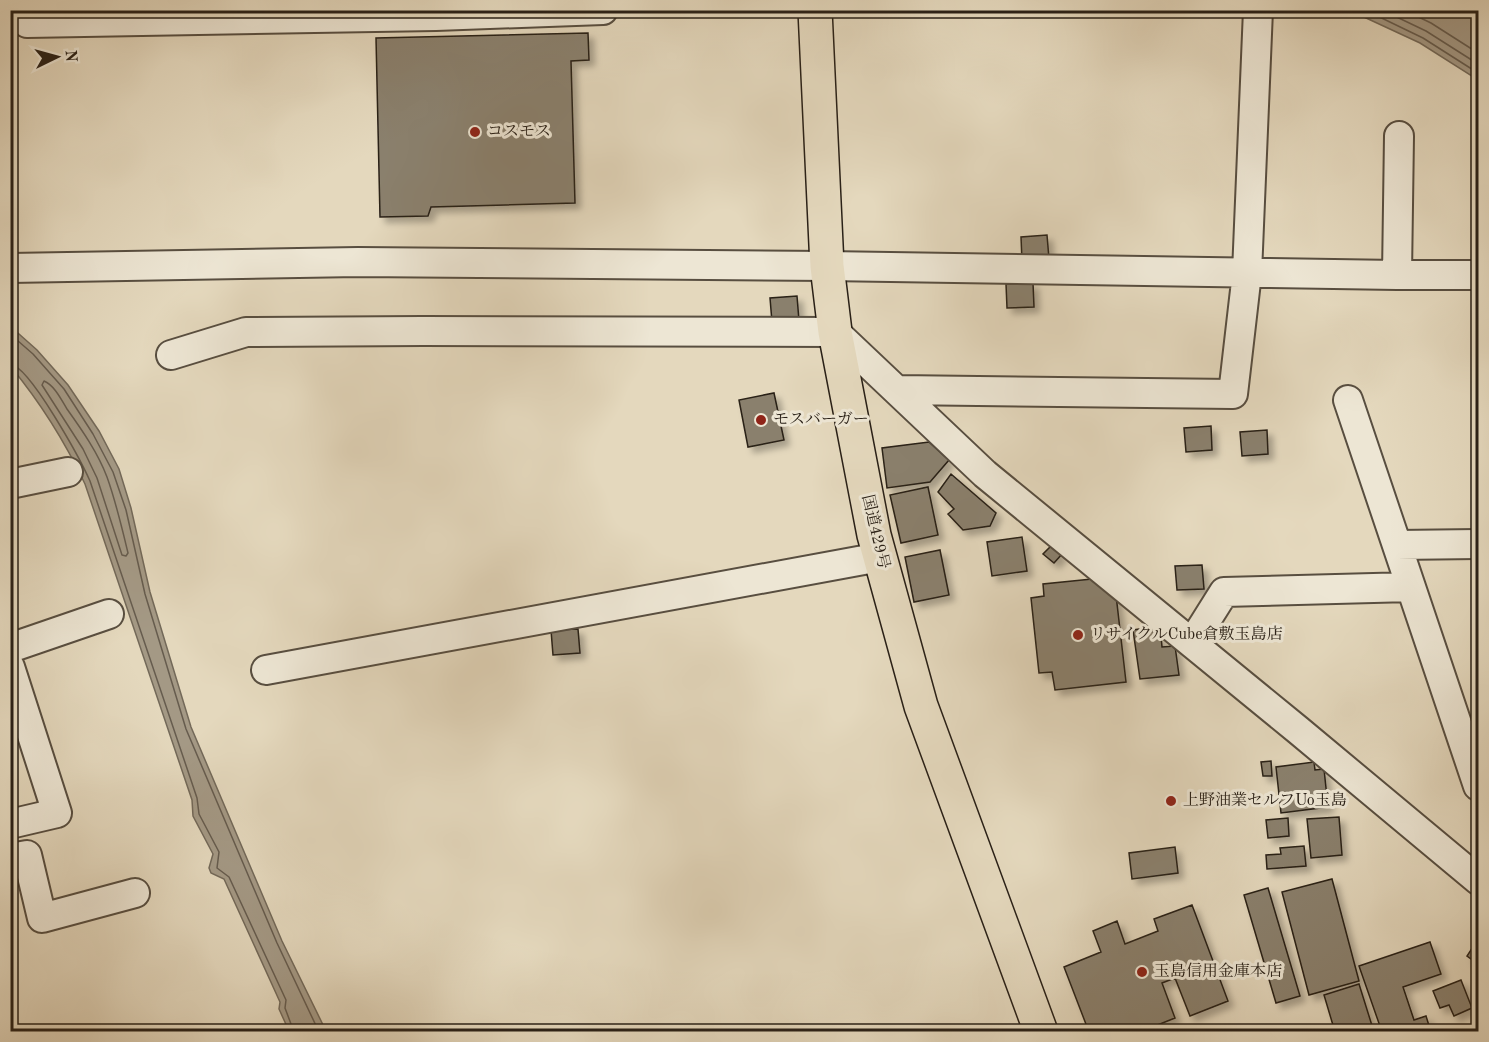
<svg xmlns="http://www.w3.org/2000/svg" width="1489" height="1042" font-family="'Old Standard TT','Noto Serif JP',serif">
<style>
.water{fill:#a49985;stroke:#736959;stroke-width:1.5}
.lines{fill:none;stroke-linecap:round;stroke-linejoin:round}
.shore{stroke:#665c4e;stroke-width:1.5}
.building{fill:#8a806d;stroke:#292017;stroke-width:1.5;filter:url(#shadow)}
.minor-casing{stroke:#584e40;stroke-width:32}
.highway-casing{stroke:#292017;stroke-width:36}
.minor{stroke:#ede6d4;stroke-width:28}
.highway{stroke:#e4d8bd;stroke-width:33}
.poi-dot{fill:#8f2418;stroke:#ede6d4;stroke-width:2}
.labels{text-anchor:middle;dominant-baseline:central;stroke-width:6;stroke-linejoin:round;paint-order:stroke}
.poi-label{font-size:16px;fill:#292017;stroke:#ede6d4;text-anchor:start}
.street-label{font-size:16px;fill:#292017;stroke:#ede6d4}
</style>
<defs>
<filter id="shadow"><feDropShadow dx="5.5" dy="5.5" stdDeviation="3" flood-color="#0004"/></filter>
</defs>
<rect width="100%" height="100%" fill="#e4d8bd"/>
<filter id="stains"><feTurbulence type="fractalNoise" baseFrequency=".00333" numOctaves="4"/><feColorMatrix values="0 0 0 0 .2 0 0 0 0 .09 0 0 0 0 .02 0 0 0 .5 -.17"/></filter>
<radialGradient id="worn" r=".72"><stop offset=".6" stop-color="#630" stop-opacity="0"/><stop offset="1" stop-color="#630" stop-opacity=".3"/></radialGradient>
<!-- water -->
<path class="water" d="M1351,11H1478V80L1420,43Z
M10,326L37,350L68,385L99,431L119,469L131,508L150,592L191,727L282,941L326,1031H289L279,1009L280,1002L224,879L211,873L209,868L213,854L193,816L192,800L85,484C65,442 40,402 11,367Z"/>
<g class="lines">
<!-- shore -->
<path class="shore" d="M1365,10L1423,38L1478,73
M1382,10L1426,31L1478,64
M1404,10L1431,23L1478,53
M10,334L33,354L64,389L93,434L113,472L126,510L145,594L186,729L277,943L319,1032
M10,364C30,366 81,461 90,481L197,798L199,814L219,852L217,868L229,877L286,1000L285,1008L294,1032
M44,381C54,385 61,399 67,409C82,430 98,453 107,477C116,502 122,528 128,553L126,556L122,555L97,478L83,449L42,385Z"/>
</g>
<!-- building -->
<path class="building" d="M588,33L589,60L571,61L575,203L431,207L428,216L380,217L376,38Z
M1047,235L1049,259L1022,261L1021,237Z
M1033,283L1034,307L1007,308L1006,284Z
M797,296L799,321L772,322L770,298Z
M774,393L784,440L748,447L739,400Z
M1211,426L1212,450L1186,452L1184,428Z
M1267,430L1268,454L1242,456L1240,432Z
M929,442L949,460L930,482L887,488L882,448Z
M951,474L996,513L990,526L963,530L948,514L954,509L938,492Z
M928,487L938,535L901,543L890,495Z
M1022,537L1027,571L992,576L987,542Z
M1051,546L1062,554L1054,563L1043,554Z
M940,550L949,595L914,602L905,557Z
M1202,565L1204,589L1177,590L1175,566Z
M1092,579L1116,595L1126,682L1055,690L1052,672L1039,673L1031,598L1044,596L1043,584Z
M1153,627L1154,636H1161L1162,647L1175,646L1179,675L1140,679L1133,630Z
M578,629L580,653L553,655L551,630Z
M1271,761L1272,776H1263L1261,762Z
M1314,762L1315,770L1324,769L1328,807L1281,813L1276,767Z
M1339,817L1342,855L1311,858L1307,819Z
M1288,818L1289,836L1268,838L1266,820Z
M1304,846L1306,866L1267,869L1266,855L1281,854L1280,848Z
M1175,847L1178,873L1132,879L1129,853Z
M1332,879L1359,981L1309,995L1282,892Z
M1268,888L1300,996L1276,1003L1244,895Z
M1192,905L1228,1001L1190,1016L1175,978L1162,983L1175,1018L1140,1032H1089L1064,967L1101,952L1093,931L1117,921L1125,944L1158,931L1154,919Z
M1478,939V964L1467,956Z
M1430,942L1441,974L1403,987L1414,1020L1426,1016L1431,1032H1382L1359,966Z
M1461,980L1472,1008L1454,1016L1449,1005L1440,1008L1433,991Z
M1359,984L1374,1032H1335L1324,995Z"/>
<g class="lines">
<defs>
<path id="minor" d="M27,23L436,16L603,10
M10,268L358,262L827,266L1397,275H1478
M1397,275L1399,136
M171,355L246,332L423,331L835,332L985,474L1298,730L1478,880
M898,390L1233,394L1247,273L1258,10
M1348,400L1478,786
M10,484L68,472
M1397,545L1478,544
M1192,643L1224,592L1411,587
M10,648L109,614
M10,667L57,813L10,824
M266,670L880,557
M10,858L27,855L42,918L135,893"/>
<path id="highway" d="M815,10L827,266L835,332L874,535L921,706L1041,1032"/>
</defs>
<!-- minor casing -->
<use href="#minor" class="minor-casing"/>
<!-- highway casing -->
<use href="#highway" class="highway-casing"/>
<!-- minor -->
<use href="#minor" class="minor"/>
<!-- highway -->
<use href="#highway" class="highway"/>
</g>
<!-- markers -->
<g class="poi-dot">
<circle cx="475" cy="132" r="6"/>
<circle cx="761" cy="420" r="6"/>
<circle cx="1078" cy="635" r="6"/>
<circle cx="1171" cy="801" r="6"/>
<circle cx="1142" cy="972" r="6"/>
</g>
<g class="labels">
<!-- poi labels -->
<g class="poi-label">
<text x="487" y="132">コスモス</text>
<text x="773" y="420">モスバーガー</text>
<text x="1090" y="635">リサイクルCube倉敷玉島店</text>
<text x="1183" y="801">上野油業セルフUo玉島</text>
<text x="1154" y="972">玉島信用金庫本店</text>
</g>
<!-- street labels -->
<g class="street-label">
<text transform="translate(875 532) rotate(77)">国道429号</text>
</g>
</g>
<!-- margin -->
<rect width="1489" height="1042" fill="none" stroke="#e4d8bd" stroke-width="36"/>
<rect x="12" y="12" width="1465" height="1018" fill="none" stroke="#292017" stroke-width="3"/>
<rect x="18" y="18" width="1453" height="1006" fill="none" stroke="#292017" stroke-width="1.5"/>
<!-- north arrow -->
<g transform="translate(57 57) rotate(85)" stroke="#ede6d4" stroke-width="4.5" paint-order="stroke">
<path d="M0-4.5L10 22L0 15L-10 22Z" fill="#292017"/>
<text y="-9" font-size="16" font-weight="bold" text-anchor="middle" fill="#292017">N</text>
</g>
<rect width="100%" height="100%" filter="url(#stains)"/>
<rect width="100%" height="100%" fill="url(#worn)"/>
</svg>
